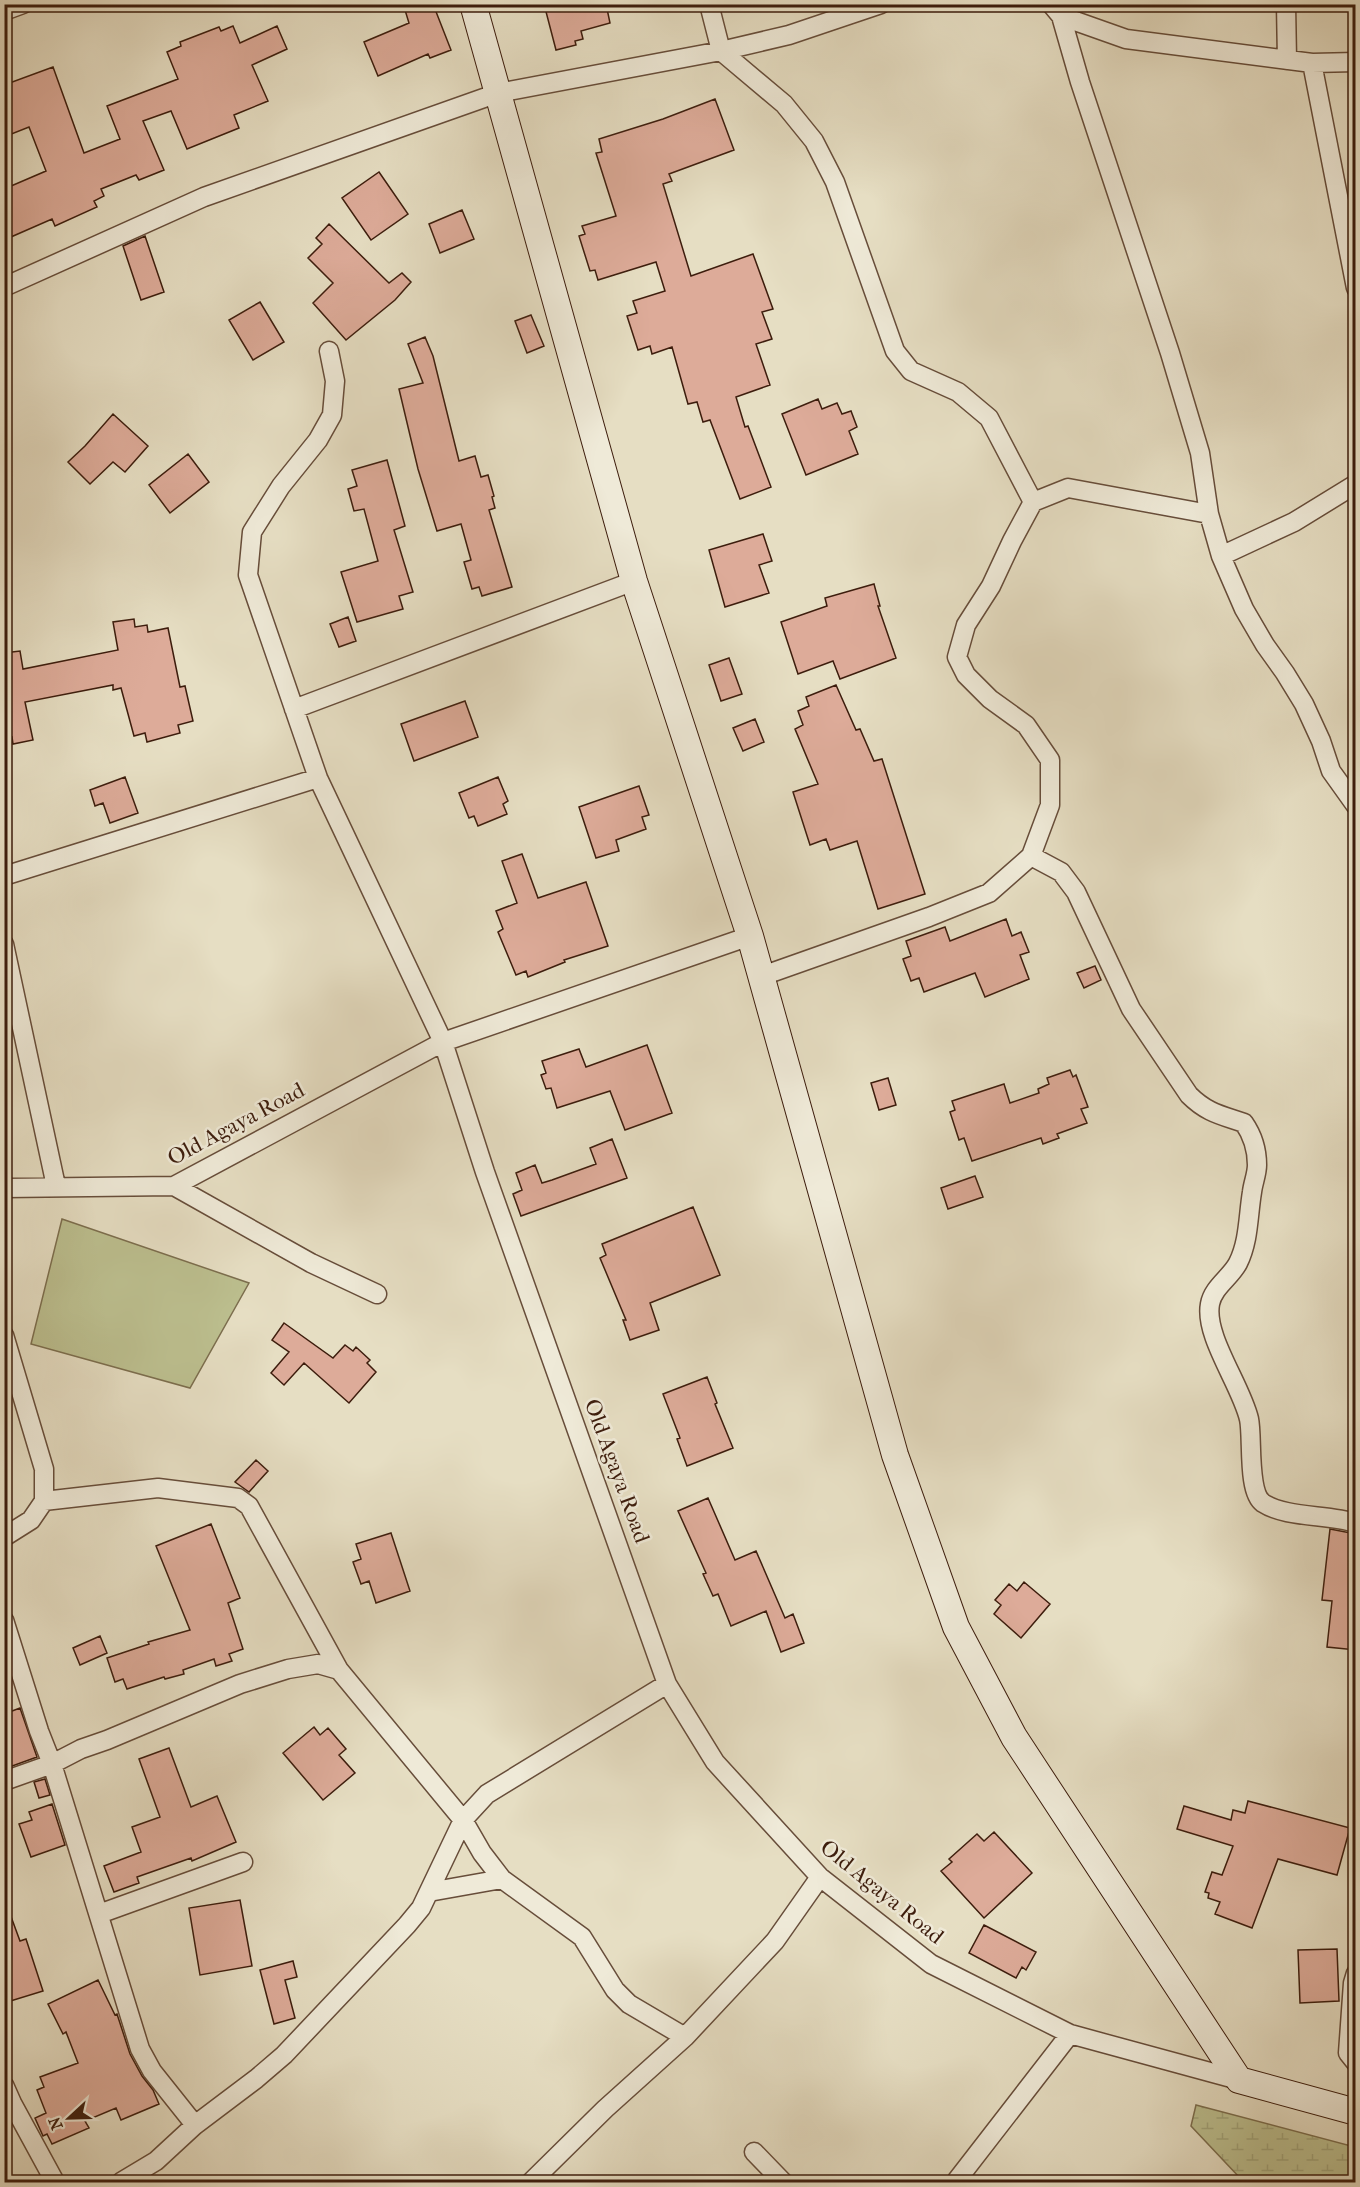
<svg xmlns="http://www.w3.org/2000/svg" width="1360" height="2187" font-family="'IM FELL French Canon',serif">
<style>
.wetland{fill:url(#wetland-marsh);stroke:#7c6e4e;stroke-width:1.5}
.pitch{fill:#bcbf8f;stroke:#7c6e4e;stroke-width:1.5}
.building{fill:#ddab99;stroke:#3d1d0d;stroke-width:1.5}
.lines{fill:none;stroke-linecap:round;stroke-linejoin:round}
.street-casing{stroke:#674d3a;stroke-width:21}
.secondary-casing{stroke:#3d1d0d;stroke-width:28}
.street{stroke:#efead8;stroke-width:18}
.secondary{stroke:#efead8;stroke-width:26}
.labels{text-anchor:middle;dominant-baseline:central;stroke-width:5;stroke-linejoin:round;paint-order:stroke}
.street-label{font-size:22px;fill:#3d1d0d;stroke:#efead8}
</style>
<defs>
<pattern id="wetland-marsh" width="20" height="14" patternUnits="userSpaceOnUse" patternTransform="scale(1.5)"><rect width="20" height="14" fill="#bcbf8f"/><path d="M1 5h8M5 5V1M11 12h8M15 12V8" fill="none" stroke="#a2a47a"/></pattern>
</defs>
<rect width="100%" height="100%" fill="#e6dec3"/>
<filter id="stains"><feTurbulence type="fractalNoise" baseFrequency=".00333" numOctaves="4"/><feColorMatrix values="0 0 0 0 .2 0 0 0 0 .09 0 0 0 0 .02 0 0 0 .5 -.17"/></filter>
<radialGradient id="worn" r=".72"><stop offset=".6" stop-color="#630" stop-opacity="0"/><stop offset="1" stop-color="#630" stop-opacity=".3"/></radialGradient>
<!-- wetland -->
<path class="wetland" d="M1196,2105L1355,2147V2182H1236L1240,2178L1191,2126Z"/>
<!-- pitch -->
<path class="pitch" d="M62,1219L249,1283L190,1388L31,1344Z"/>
<!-- building -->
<path class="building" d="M422,4H433L451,50L430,58L428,54L378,76L364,42L409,23L405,10Z
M544,4H606L610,23L581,31L583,39L575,41L576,45L556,50Z
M233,26L240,43L277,26L287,49L252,65L268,101L234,115L239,128L187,149L171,111L143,121L164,170L139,180L136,175L101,189L104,196L94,201L97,207L55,226L52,219L4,240V189L46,171L29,127L4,137V85L53,67L84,153L120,139L107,106L178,79L167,52L181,46L180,42L219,27L221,31Z
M715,99L734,150L669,174L672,181L663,184L691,276L753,254L773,309L762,312L772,339L756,344L770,385L736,397L745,427L748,426L771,487L740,499L710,420L703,422L697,402L688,404L672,347L652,354L650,346L638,350L627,316L637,313L633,301L665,291L656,262L598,280L595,270L590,271L579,236L585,234L582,226L616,216L596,153L602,152L599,139L663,119Z
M379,172L408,214L371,240L342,198Z
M462,210L474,239L440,253L429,224Z
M329,224L389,283L402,273L411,282L395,300L346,340L313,303L333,283L308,258L322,244L316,238Z
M145,236L164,292L141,300L123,246Z
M260,302L284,342L253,360L229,320Z
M531,315L544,346L527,353L515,321Z
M425,337L433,356L459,461L475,456L481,477L488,475L494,496L492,497L495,508L489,510L512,587L482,596L479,587L472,589L464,562L471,560L461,524L437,531L418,469L399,389L423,383L408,344Z
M818,399L822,409L837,403L842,414L851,411L857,427L849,431L858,454L806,475L782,414Z
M113,414L148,446L125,472L113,462L90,484L68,462L85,446Z
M188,454L209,482L170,513L149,485Z
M387,460L405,526L394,530L413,592L399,596L403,609L357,622L341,572L378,561L364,509L354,511L348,489L357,486L352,470Z
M763,534L772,561L759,565L769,593L725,607L709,550Z
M874,584L880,606H878L896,658L840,679L833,661L798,674L781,622L827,606L825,598Z
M348,617L356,641L339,647L330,624Z
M134,619L135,627L147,625L148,632L168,628L180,687L185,686L193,721L178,725L180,733L147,742L145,733L134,736L121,688L113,690V685L25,702L33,740L13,744L12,737L4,739V653L20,651L23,669L118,650L113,622Z
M729,658L742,694L721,701L709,665Z
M836,685L856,730L860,729L874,761L882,759L925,894L878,909L857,841L830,850L826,839L810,845L793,792L818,784L795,729L803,725L798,711L809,706L806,697Z
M465,701L478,737L414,761L401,724Z
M755,719L764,742L743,751L733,728Z
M125,777L138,813L110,823L103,803L95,806L90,790Z
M498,777L508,801L503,804L507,814L478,826L474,816L469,818L459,793Z
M639,786L649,815L642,817L646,829L616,840L619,851L596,858L579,807Z
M522,854L538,898L586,882L608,946L564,960L565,962L528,977L526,971L516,975L498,932L503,929L496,911L517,903L502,861Z
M1006,919L1012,936L1021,932L1029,952L1020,955L1029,979L985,997L975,973L924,992L919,978L911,981L903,959L911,956L906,941L945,927L950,941Z
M1095,966L1101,980L1084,988L1077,973Z
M647,1045L672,1113L625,1130L610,1091L557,1108L551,1088L546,1089L541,1075L546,1073L542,1061L579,1049L586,1067Z
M1070,1070L1073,1077L1076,1075L1088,1107L1081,1109L1087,1123L1057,1134L1059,1138L1043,1144L1041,1138L972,1161L964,1138L959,1140L950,1112L955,1110L952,1101L1004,1084L1010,1103L1039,1093L1038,1089L1049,1084L1047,1078Z
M888,1078L896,1105L879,1110L871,1083Z
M612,1139L627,1178L521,1216L513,1194L522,1190L516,1173L535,1165L542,1183L552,1180L596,1164L590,1148Z
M975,1176L983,1197L948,1209L941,1188Z
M693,1207L720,1275L650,1303L659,1330L630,1340L623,1320H626L600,1258L606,1255L602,1244Z
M284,1323L333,1358L345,1345L353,1351L356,1347L370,1360L367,1363L376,1372L349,1403L304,1363L284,1385L271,1373L289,1352L272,1340Z
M707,1377L717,1403L715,1404L733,1448L687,1466L677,1439L680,1438L663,1394Z
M256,1460L268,1471L249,1492L235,1482Z
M708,1498L735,1560L756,1551L785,1618L793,1614L804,1643L781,1652L766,1611L731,1626L718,1594L713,1596L703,1574L706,1573L678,1511Z
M211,1524L240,1598L228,1603L243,1649L229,1654L232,1661L216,1666L214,1659L183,1670L184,1674L165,1679L164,1677L127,1689L123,1679L115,1682L107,1658L149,1644L148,1642L190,1630L156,1546Z
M1330,1529L1356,1534V1650L1327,1647L1332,1601L1322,1600Z
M391,1533L410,1591L376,1603L369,1581L361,1584L353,1562L361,1559L356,1544Z
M1024,1582L1050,1604L1021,1638L994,1614L1001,1605L995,1600L1009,1584L1017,1591Z
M100,1636L107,1653L80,1665L73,1648Z
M20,1708L37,1757L4,1769V1714Z
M314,1727L320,1735L328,1728L346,1749L339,1755L355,1773L323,1800L283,1753Z
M169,1748L191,1807L217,1796L236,1842L192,1861L191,1858L137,1877L139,1883L114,1892L104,1866L141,1852L132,1827L160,1817L139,1759Z
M45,1779L50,1795L39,1798L34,1782Z
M1248,1801L1350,1828L1337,1875L1278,1859L1252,1928L1215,1914L1220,1902L1208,1898L1209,1893L1205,1892L1212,1872L1222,1875L1233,1846L1177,1829L1184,1806L1231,1820L1233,1810L1245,1813Z
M52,1804L65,1845L31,1857L19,1824L32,1820L29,1812Z
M994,1832L1032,1873L984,1918L941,1871L952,1862L949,1859L977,1834L984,1841Z
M240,1900L252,1966L200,1975L189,1908Z
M4,1903H6L20,1941L26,1939L43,1991L4,2003Z
M984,1925L1036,1952L1026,1970L1022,1967L1016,1978L969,1953Z
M1337,1949L1339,2001L1300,2003L1298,1950Z
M293,1961L297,1977L285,1980L295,2018L274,2024L260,1970Z
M98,1980L115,2015L117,2014L130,2054L142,2076L153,2090L159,2104L121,2120L116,2108L85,2121L89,2128L52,2144L47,2134L43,2136L35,2118L46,2113L37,2090L44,2087L40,2077L78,2063L66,2032L63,2034L48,2004Z"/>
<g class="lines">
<defs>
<path id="street" d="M709,4L721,51L784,104L814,141L835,182L895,351L911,371L958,392L989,418L1033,502
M1051,4L1061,16L1126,39L1312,63L1356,62
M1286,4L1287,60
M4,11L23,4
M1061,16L1080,82L1170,353L1200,453L1209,514L1221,556L1244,609L1265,645L1285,673L1304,704L1321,741L1331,771L1356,806
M1312,63L1356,288
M4,287L204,197L498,93L721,51L789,35L881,4
M329,351L335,381L332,415L318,440L281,486L252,532L248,575L318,778L443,1042L485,1172L667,1684L715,1762L820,1877L931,1964L1070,2034L1239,2080
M1221,556L1294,522L1356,484
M294,709L634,581
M1031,856L1061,872L1076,892L1131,1009L1189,1095C1207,1113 1221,1115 1244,1123C1253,1136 1257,1149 1257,1165C1257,1174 1253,1183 1252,1192C1248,1216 1249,1241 1238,1263C1231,1277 1213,1287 1210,1304C1204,1336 1241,1385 1249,1419C1253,1437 1247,1492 1263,1503C1286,1518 1327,1514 1356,1523
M4,876L318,778
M4,944L56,1186
M762,976L929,917L989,893L1031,856L1050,805V760L1026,725L990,699L966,675L957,657L966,625L991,586L1012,541L1033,502L1068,488L1209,514
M174,1186L311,1263L377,1294
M4,1188L174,1186L443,1042L750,936
M4,1335L44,1469V1501L31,1520L4,1537
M44,1501L158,1488L238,1498L249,1506L339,1670
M4,1620L39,1731L52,1764L81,1749L107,1740L240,1684L288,1669L318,1664L339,1670L463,1820L482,1853L502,1879L582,1937L615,1990L629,2004L685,2037
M4,1781L52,1764L140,2049L152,2071L195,2125
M429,1892L502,1879
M99,1914L243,1862
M1356,1973L1353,1983L1348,2053L1356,2063
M4,2085L12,2103L55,2182
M754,2152L783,2182
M121,2182L156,2161L195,2125L256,2079L284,2055L407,1925L421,1908L463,1820L487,1794L667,1684
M531,2182L605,2109L685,2037L775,1941L820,1877
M960,2182L957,2180L1070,2034"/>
<path id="secondary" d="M473,4L634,581L750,936L895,1455L956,1627L1014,1737L1239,2080L1356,2112"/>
</defs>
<!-- street casing -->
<use href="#street" class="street-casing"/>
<!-- secondary casing -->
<use href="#secondary" class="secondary-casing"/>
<!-- street -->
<use href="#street" class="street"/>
<!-- secondary -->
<use href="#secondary" class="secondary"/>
</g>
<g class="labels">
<!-- street labels -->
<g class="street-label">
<text transform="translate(236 1124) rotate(-28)">Old Agaya Road</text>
<text transform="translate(617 1471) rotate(70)">Old Agaya Road</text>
<text transform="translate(882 1892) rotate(39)">Old Agaya Road</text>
</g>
</g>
<!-- margin -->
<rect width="1360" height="2187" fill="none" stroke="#e6dec3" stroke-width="24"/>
<rect x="6" y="6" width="1348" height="2175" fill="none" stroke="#3d1d0d" stroke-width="3"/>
<rect x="12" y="12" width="1336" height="2163" fill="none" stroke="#3d1d0d" stroke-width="1.5"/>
<!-- north arrow -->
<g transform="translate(69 2118) rotate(248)" stroke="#efead8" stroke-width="4.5" paint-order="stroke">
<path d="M0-4.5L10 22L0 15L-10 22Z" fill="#3d1d0d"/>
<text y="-9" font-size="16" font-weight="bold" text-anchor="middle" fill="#3d1d0d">N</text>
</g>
<rect width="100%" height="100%" filter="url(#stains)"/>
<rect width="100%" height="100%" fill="url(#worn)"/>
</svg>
